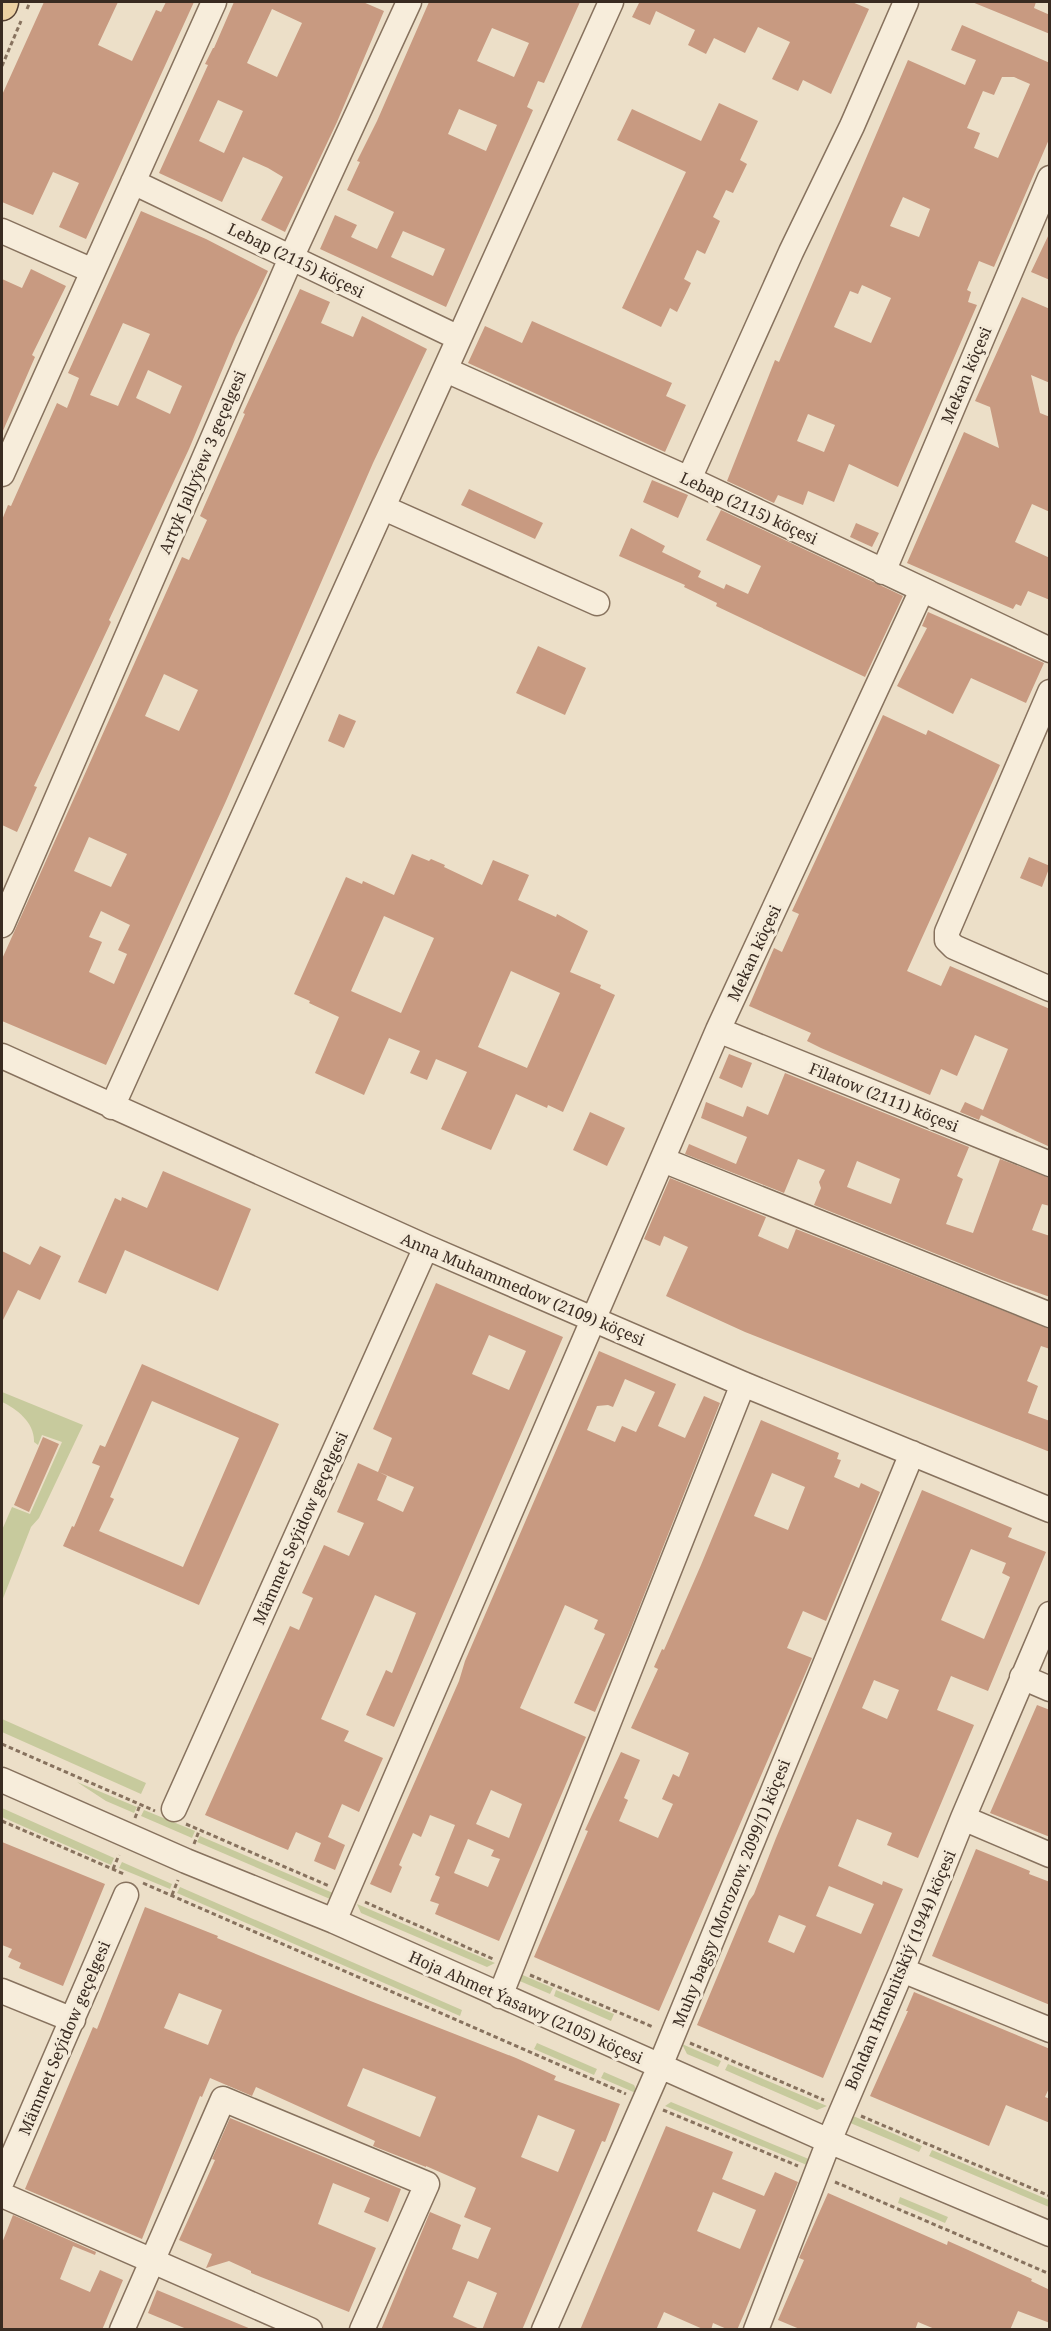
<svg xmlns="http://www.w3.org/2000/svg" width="1051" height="2331" font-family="'Noto Serif',serif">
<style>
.green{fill:#c7ca9d}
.building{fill:#c89a81;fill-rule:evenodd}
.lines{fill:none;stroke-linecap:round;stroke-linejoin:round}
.minor-casing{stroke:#87725e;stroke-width:27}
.major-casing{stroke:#554032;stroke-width:33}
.path{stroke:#87725e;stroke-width:3;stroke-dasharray:4.5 3;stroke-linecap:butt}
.minor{stroke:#f7eddb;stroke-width:24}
.major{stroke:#ecd1a3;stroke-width:30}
.labels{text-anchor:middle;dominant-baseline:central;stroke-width:6;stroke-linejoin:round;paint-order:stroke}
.street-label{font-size:16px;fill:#392b21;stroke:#f4ead8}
</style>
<rect width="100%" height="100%" fill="#ecdfc8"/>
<!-- green -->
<path class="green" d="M2,1392L83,1425L39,1518L31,1527L2,1601V1530L12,1507L30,1514L62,1442L42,1435L38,1445L34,1442C35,1423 17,1409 2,1402Z
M2,1719L146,1783L141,1794L2,1732Z
M77,1782L137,1807L134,1813L106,1801Z
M2,1808L114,1858L111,1865L2,1817Z
M144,1810L195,1831L192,1838L141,1816Z
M200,1836L333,1893L330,1899L197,1842Z
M122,1862L172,1884L170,1889L119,1868Z
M180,1887L462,2010L460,2016L177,1893Z
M357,1904L495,1963L487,1967L361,1913Z
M518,1973L553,1988L550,1994L515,1979Z
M556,1990L614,2014L611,2021L554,1996Z
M537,2043L597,2069L594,2075L534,2049Z
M682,2044L721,2061L718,2067L687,2054Z
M728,2064L827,2106L817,2110L725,2070Z
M604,2072L634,2085L638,2094L601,2078Z
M671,2102L816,2162L814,2168L665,2106Z
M851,2115L922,2146L919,2152L848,2122Z
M932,2150L1049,2200V2207L929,2156Z
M900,2197L948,2217L945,2223L898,2203Z"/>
<!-- building -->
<path class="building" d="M44,2H118L98,45L132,61L156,10L161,12L166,2H194L86,239L59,227L79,183L53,172L33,215L2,202V95Z
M234,2H363L384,11L337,122L285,232L261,220L283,177L268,168L243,157L222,202L159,173L208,65L205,64L213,48H214ZM272,9L302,23L277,77L247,63ZM218,100L243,111L224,153L199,141Z
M429,2H580L544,83L538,81L527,107L533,110L446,307L320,249L335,215L357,225L351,237L377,249L394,212L347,190L360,162L357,161L377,121ZM492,28L529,43L514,77L477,61ZM459,109L497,125L486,151L448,134ZM403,231L445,249L433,276L391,257Z
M635,2H852L869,9L831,94L803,80L798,91L772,79L790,42L758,27L745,53L714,38L706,54L688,45L695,30L656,11L650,25L632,17L639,3Z
M972,2H1036L1034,8L1050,15V34Z
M962,25L1050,63V137L994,267L979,261L967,290L971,292L968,302L977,305L898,487L849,464L834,502L808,491L803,505L778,495L774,503L727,481L775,360L779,362L791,334L908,60L965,85L976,60L951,50ZM1002,77H1014L1030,84L998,158L974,148L980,133L967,128L983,91L994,95ZM903,197L930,209L919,237L890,226ZM862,285L891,298L871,343L834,327L850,291L858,294ZM808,414L835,425L824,452L797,441Z
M719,103L758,121L740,160L747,164L733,193L726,190L713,217L720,221L705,254L697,250L684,279L691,283L677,312L670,308L661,327L622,308L686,172L617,140L632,109L701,141Z
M141,211L206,239L268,271L236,337L189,449L109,620L111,622L34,786L37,787L17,832L2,825V520L8,505L11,506L57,403L67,408L79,378L68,373ZM123,323L150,334L118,406L90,395ZM148,370L182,386L170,414L136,398Z
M1050,232V280L1031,272Z
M31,269L66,286L32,355L35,357L2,433V279L22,288Z
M300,289L330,302L321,323L353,337L362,316L427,349L373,463L226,801L106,1065L2,1021V959L182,557L189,560L207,520L200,516L245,414L243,413ZM164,674L198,690L179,731L145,716ZM89,837L127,854L111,887L74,871ZM101,911L130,925L118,950L127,954L114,984L89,972L102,942L89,937Z
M1022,297L1050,309V383L1031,375L1040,413L1050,417V512L1032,504L1015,542L1050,558V600L1028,591L1021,606L1016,604L1013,609L907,563L964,432L999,448L990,407L975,401Z
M532,321L672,383L666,396L686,405L665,452L468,363L485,326L522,343Z
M652,480L688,495L678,518L643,502Z
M469,489L543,523L535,539L461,505Z
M721,510L903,596L865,677L716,606L717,603L684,587L685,585L619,556L631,528L665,546L662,552L701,571L698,577L724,589L726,584L748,594L761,566L706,540Z
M856,523L879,533L872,547L850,537Z
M928,612L1044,663L1026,703L971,678L953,714L897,686L927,628L922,626Z
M538,646L586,668L565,715L516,693Z
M339,714L356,721L344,748L328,741Z
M883,715L926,735L928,730L1000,765L907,971L941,986L950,966L1050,1009V1147L981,1115L1008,1049L975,1035L957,1076L941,1069L930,1095L821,1048L807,1041L811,1033L749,1006L774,948L782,952L799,914L792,911Z
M412,854L429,861L431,859L445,865L444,867L482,885L493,860L529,875L518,900L556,917L557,914L588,931L570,972L601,985L600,988L615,995L563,1112L548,1105L547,1108L516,1094L491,1150L441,1129L467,1072L436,1059L427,1080L410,1073L420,1051L389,1038L364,1095L315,1073L339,1017L309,1003L310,1001L294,994L346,877L362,884L363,881L394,895ZM384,916L434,938L401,1013L351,991ZM511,971L560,993L527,1068L478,1047Z
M1029,857L1050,866L1042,887L1020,878Z
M729,1054L752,1063L742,1088L719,1078Z
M785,1073L969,1147L957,1176L963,1179L946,1224L973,1233L1000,1159L1050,1178V1206L1042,1204L1032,1230L1050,1236V1297L999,1279L814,1205L821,1188L819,1182L825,1170L798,1159L784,1193L685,1154L689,1144L736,1164L747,1137L701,1118L706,1102L743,1117L747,1106L768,1115ZM857,1161L900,1179L891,1204L847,1187Z
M965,1102L983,1110L979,1120L960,1112Z
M590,1112L625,1128L607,1166L573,1150Z
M163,1171L251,1209L218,1291L125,1250L106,1294L78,1282L115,1198L121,1201L122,1197L147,1208Z
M670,1178L766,1217L758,1236L788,1249L796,1229L1050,1329V1349L1041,1346L1027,1381L1038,1386L1028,1413L1050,1421V1452L745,1332L666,1296L688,1247L664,1236L660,1246L644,1239Z
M40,1246L61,1256L40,1300L18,1290L2,1322V1251L30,1265Z
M436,1283L563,1337L394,1727L366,1715L386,1670L392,1673L416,1613L375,1595L321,1719L349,1731L344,1741L383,1758L359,1812L342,1804L328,1837L345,1845L335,1870L314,1861L321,1843L296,1832L288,1850L205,1815L290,1626L299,1630L313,1598L302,1593L324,1545L349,1556L364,1523L337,1512L358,1463L378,1472L392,1438L373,1429ZM489,1335L526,1351L509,1390L472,1374ZM379,1472L414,1487L403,1512L377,1500L387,1476Z
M599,1351L676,1384L658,1426L685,1438L704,1396L720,1403L629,1633L595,1712L574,1703L605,1634L594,1629L598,1620L565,1605L520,1708L586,1737L499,1941L435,1914L439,1904L430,1901L440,1877L435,1875L455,1825L430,1815L421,1837L413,1833L399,1865L402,1867L391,1893L370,1884L459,1681L465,1661ZM625,1379L655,1392L636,1432L622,1426L615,1442L587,1430L597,1406L608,1405L613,1407ZM491,1790L522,1804L509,1838L476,1824ZM468,1839L494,1850L491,1856L500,1859L488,1887L454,1873Z
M142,1364L279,1424L199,1605L63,1546L72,1526L74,1527L100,1466L92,1463L100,1445L105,1447ZM152,1401L239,1438L183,1567L99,1531L114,1499L110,1497Z
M761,1420L839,1453L837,1459L841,1460L834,1477L859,1488L861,1483L880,1492L826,1621L803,1611L787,1648L812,1658L659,2011L534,1957L588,1831L585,1830L621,1752L640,1760L624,1798L628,1800L619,1821L658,1838L673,1804L662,1799L673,1774L679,1777L689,1753L631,1728L658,1669L654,1667L662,1649L664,1650L701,1565ZM772,1473L805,1487L788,1530L754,1516Z
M43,1437L59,1444L29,1512L14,1505Z
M922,1490L1012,1528L1008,1537L1046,1552L988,1691L951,1676L939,1705L937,1710L974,1725L918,1858L887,1845L892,1833L857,1819L838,1866L882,1885L883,1881L903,1889L823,2078L697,2025L749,1901L754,1894L776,1838ZM971,1549L1006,1563L1002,1573L1010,1577L984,1639L941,1620ZM874,1680L899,1690L887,1719L862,1708ZM829,1886L874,1904L861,1934L816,1916ZM779,1915L806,1926L794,1953L768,1942Z
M1037,1705L1050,1710V1837L990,1813Z
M2,1842L105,1884L63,1986L19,1968L21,1963L8,1957L12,1949L2,1945Z
M976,1849L1030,1871L1029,1874L1050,1882V2005L932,1956Z
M145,1907L218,1936L217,1938L368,2000L516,2058L556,2076L554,2080L620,2104L605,2142L602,2141L522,2330H482L497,2293L468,2281L453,2317L482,2330H381L430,2212L461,2225L452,2249L478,2259L491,2228L464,2217L476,2188L426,2166V2167L373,2146L375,2141L256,2087L252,2096L210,2078L202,2097L200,2096L142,2239L25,2189L93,2027L97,2029ZM179,1993L222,2010L208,2045L164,2028ZM363,2068L436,2097L420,2137L347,2106ZM538,2115L575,2130L558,2172L521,2157Z
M914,1992L1050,2049V2086L1045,2097L1050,2099V2123L1006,2105L989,2146L870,2096L908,2011H906Z
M230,2118L401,2189L388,2222L364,2212L370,2198L333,2183L318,2224L376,2248L349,2312L251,2273V2271L229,2261L206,2268L212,2254L179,2240L207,2178L215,2160L212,2159Z
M666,2126L733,2152L722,2179L764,2196L775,2172L798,2182L744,2314L737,2330H729L713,2323L711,2330H705L664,2312L656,2330H580ZM713,2192L756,2210L740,2249L697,2231Z
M828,2193L947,2245L948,2241L966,2249L1032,2279L1031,2281L1050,2290V2323L1018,2311L1010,2330H937L918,2322L915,2330H802L778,2320L804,2260L799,2258Z
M13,2215L96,2252L95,2255L73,2246L60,2279L90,2292L100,2270L123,2280L102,2330H2V2243Z
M157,2290L251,2329V2330H189L148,2313Z"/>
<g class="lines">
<defs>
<path id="minor" d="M133,182L459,338
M2,231L93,271
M446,370L689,479L1050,650
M2,474L214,2
M689,479L791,252L852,126L906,2
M384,508L597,603
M883,572L1050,178
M1050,692L947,932V940L954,947L1050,989
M2,925L291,258L409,2
M718,1030L1050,1164
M2,1056L426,1247L743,1384L1050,1510
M112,1107L611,2
M663,1160L1050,1315
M1022,1677L1050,1689
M2,1780L186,1861L334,1921L829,2141L1050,2234
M174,1809L426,1247
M963,1818L1050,1855
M334,1921L718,1030L922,590
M902,1970L1050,2030
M2,1991L73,2020
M500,1996L743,1384
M2,2181L126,1895
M2,2195L310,2330
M122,2330L223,2099L427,2184L362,2330
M544,2330L660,2066L912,1453
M756,2330L829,2141L902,1970L963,1818L1050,1614"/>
<path id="major" d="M2,5L3,2"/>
</defs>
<!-- minor casing -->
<use href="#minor" class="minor-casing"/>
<!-- major casing -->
<use href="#major" class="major-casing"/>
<!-- path -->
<path class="path" d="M27,9L30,2
M2,66L21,21
M2,1744L155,1811
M135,1818L140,1805
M2,1821L124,1874
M186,1824L329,1886
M194,1844L199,1831
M113,1869L119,1855
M143,1883L626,2094
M172,1895L178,1880
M365,1902L493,1959
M530,1975L653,2027
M690,2043L824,2100
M663,2110L798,2166
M861,2116L1050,2196
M835,2182L1050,2274"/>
<!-- minor -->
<use href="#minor" class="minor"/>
<!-- major -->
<use href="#major" class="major"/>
</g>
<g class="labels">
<!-- street labels -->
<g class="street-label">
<text transform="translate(296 260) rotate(26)">Lebap (2115) köçesi</text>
<text transform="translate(966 375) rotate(-67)">Mekan köçesi</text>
<text transform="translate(202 462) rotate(-67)">Artyk Jallyýew 3 geçelgesi</text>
<text transform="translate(749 508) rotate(25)">Lebap (2115) köçesi</text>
<text transform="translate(754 953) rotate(-65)">Mekan köçesi</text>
<text transform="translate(884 1097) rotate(22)">Filatow (2111) köçesi</text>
<text transform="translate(523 1289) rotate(23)">Anna Muhammedow (2109) köçesi</text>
<text transform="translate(300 1528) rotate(-66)">Mämmet Seýidow geçelgesi</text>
<text transform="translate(731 1893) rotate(-68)">Muhy bagşy (Morozow, 2099/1) köçesi</text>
<text transform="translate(900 1970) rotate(-67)">Bohdan Hmelnitskiý (1944) köçesi</text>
<text transform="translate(526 2007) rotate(24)">Hoja Ahmet Ýasawy (2105) köçesi</text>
<text transform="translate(64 2038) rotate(-67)">Mämmet Seýidow geçelgesi</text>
</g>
</g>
<!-- border -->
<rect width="1051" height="2331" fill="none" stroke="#392b21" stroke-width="6"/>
</svg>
